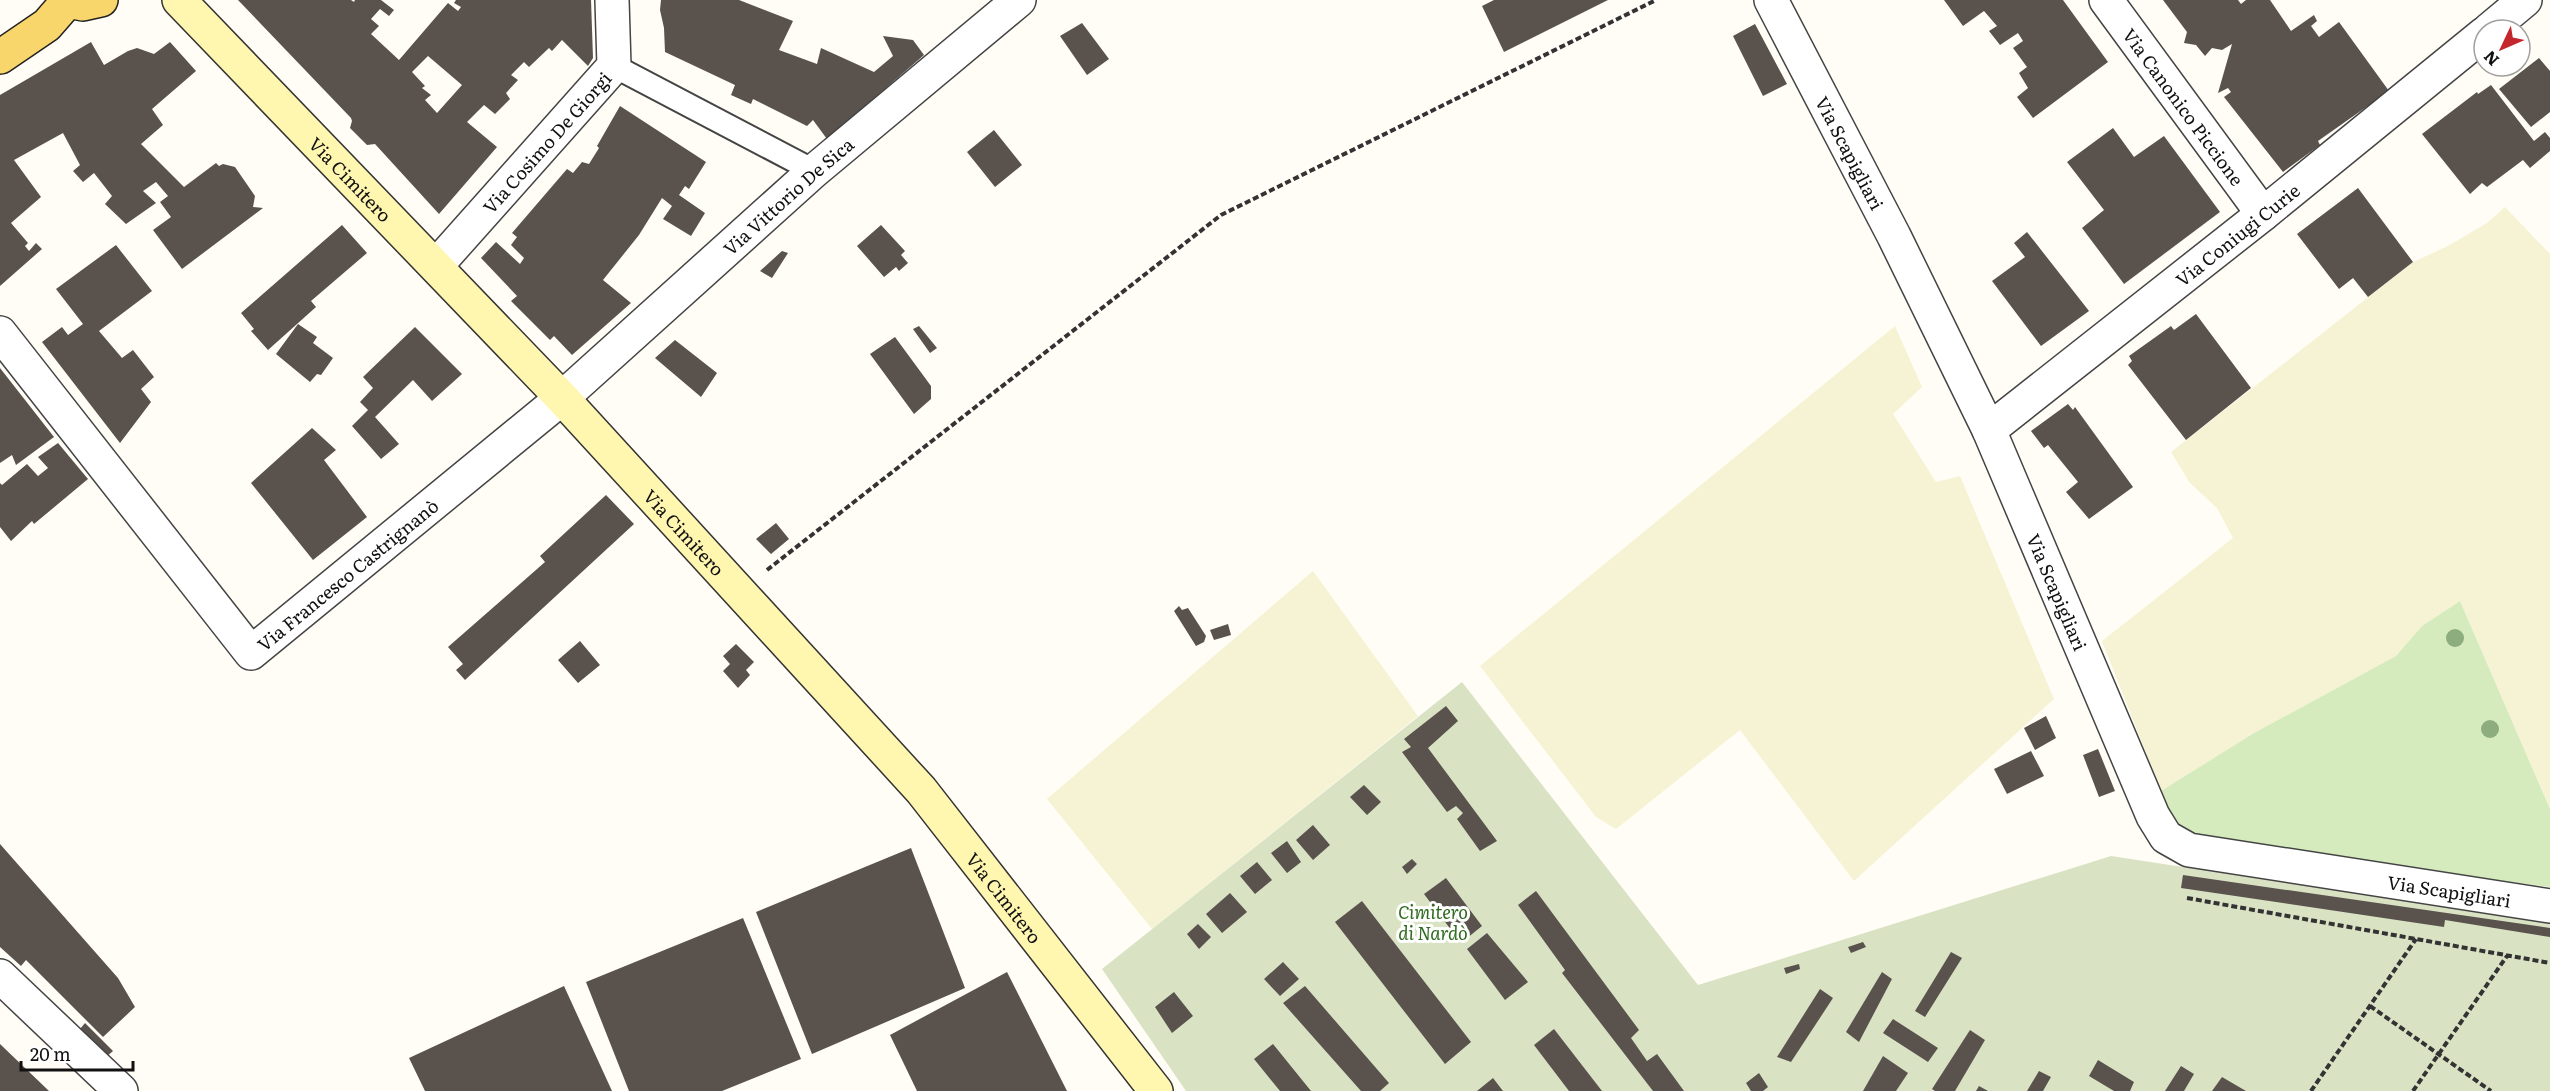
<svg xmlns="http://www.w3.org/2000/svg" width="2550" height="1091" font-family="Literata,serif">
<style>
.farmland{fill:#f6f3d4}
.green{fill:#d5ebbd}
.cemetery{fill:#d9e3c4}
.building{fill:#5a524d;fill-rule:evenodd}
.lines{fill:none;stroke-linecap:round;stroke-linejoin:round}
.lane-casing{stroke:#444;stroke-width:26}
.street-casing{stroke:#444;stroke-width:36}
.secondary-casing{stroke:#333;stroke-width:36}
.primary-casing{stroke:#222;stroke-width:36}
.path{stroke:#333;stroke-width:4;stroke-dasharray:6 3;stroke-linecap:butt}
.lane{stroke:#fff;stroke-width:22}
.street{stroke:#fff;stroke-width:33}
.secondary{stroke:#fff6b0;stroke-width:33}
.primary{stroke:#f9d66b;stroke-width:33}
.tree{fill:#8dad7f}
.labels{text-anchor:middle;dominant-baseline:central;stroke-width:6;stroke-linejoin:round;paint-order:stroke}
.street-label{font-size:18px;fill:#111;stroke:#fff}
.park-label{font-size:18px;font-style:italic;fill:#2f6b1f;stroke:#fff}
</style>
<rect width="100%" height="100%" fill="#fffdf5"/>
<!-- farmland -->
<path class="farmland" d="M2505,207L2550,254V809L2460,601L2422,626L2396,656L2254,733L2161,791L2102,641L2233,538L2217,508L2190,483L2171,452L2413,262L2448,246L2487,223Z
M1895,326L1922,387L1893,414L1936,482L1960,476L2054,699L1854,881L1740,730L1616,829L1596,817L1480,666Z
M1313,571L1418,716L1152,929L1047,799Z"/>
<!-- green -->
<path class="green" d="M2460,601L2550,809V887L2250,848L2197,834L2175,824L2161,791L2254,733L2396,656L2422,626Z"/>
<!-- cemetery -->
<path class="cemetery" d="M1462,682L1698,985L2111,856L2550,923V1091H1186L1102,969Z"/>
<!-- building -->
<path class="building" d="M238,0H351L354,2L355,0H381L394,10L389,16L380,9L371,19L379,26L371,34L399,60L448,3L458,11L461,7L454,3L456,0H591L593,58L588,66L562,40L552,51L549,48L529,67L524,62L511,75L518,80L506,93L510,99L495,114L484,105L467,122L497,147L439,214L375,144L367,145L350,128L352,121L351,118ZM428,56L462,85L437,113L425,100L431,95L422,88L425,86L412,72Z
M661,0H739L793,21L779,50L817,64L821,48L874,72L893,56L883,36L913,40L924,55L827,139L813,120L807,126L753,99L751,104L731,95L735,85L665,52L664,28L660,10Z
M1494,0H1608L1504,52L1482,6Z
M1944,0H2063L2108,62L2033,118L2017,97L2028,88L2019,73L2027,67L2013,48L2023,41L2018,33L2000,45L1989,31L1997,26L1984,11L1963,26Z
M2163,0H2238L2241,4L2246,0H2270L2291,31L2314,15L2317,21L2311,26L2319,37L2339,22L2389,91L2318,141L2320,145L2283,172L2224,97L2231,92L2228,88L2218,93L2232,44L2222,50L2212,48L2205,56L2196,45L2184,43L2187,32Z
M1082,23L1109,59L1087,75L1060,36Z
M1755,24L1787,84L1763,96L1733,36Z
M91,42L104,65L128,51L137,48L154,54L170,42L196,71L152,109L163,125L141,144L184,187L216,163L219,166L223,164L235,167L255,196L253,207L263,208L182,269L153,230L171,217L160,202L168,196L156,182L143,191L156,203L126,224L105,204L112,196L94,173L83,182L73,171L80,165L63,133L14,160L41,197L11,223L28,243L25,246L29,251L36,243L42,249L0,286V95Z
M2539,58L2550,71V112L2531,127L2499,89Z
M2491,85L2534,141L2545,132L2550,138V151L2530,168L2523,160L2487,187L2482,183L2470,194L2422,134L2477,92L2478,94Z
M620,106L706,162L689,189L685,186L679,195L705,213L691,236L663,219L672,206L662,198L639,235L603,280L631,303L572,355L554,336L550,340L511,301L517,296L481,258L496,242L520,264L524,258L511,245L517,237L512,233L567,169L573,173L582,162L589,164L599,148L597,146Z
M2113,128L2134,157L2164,136L2220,212L2124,284L2082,228L2104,210L2067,162Z
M994,130L1022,165L995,187L967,152Z
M2358,188L2413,262L2368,297L2353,278L2339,289L2297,234Z
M342,225L367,253L311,301L316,307L268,350L251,331L254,329L241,313Z
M881,225L905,251L901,255L908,263L899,271L896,267L884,277L857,246Z
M2027,232L2089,311L2041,346L1992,281L2025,257L2014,243Z
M116,245L152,291L99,331L122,358L133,350L154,377L141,389L151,402L120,443L42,342L62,327L68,335L83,324L56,289Z
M782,251L788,253L772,278L760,271Z
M2196,314L2251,388L2186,440L2128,365L2132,361L2129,356L2171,326L2174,330Z
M298,324L317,337L313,343L333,358L321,375L317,374L310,382L276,354Z
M919,326L937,348L930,353L913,329Z
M415,327L462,374L432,401L413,380L375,417L399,444L381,459L352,426L368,410L360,402L373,388L363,377Z
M895,337L931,386V399L914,414L870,354Z
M675,340L717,373L701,397L655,358Z
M0,368L54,437L16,465L12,455L0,463Z
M2068,404L2073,410L2075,407L2133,487L2089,519L2066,492L2078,482L2048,445L2044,448L2031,431Z
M312,428L336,450L324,460L367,517L313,560L251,483Z
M58,443L88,479L34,524L32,521L11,541L0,527V483L2,485L27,464L38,476L48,468L38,457Z
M606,495L634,524L465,680L456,670L463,664L448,647L545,562L540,556Z
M776,523L789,539L771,554L756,539Z
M1179,606L1182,610L1188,608L1206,636L1204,642L1196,646L1174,611Z
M1228,624L1231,635L1214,640L1210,630Z
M580,641L600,665L578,683L558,660Z
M736,644L754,662L746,670L750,675L738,688L723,671L730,664L723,656Z
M1446,706L1458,721L1428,748L1497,841L1480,851L1457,819L1463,813L1456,806L1447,812L1402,752L1411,747L1404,739Z
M2046,716L2056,738L2035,750L2024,728Z
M2098,749L2115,791L2099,797L2083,755Z
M2031,751L2044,776L2007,794L1994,769Z
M1364,785L1381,802L1367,815L1350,797Z
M1313,825L1330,845L1313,860L1296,840Z
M1287,841L1301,862L1287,873L1271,853Z
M0,844L118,978L135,1007L103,1037L26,960L21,966L0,947Z
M911,848L965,988L812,1054L756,912Z
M1412,859L1417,864L1407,874L1402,867Z
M1257,862L1272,880L1255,894L1240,876Z
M2183,875L2550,928V937L2445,920L2444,927L2181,888Z
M1446,878L1482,926L1461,943L1424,894Z
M1536,891L1639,1030L1631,1038L1647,1061L1657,1054L1684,1091H1653L1562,973L1565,970L1518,905Z
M1230,893L1247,912L1222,933L1206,914Z
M1362,901L1471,1042L1445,1064L1335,922Z
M743,918L801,1059L722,1091H629L586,982Z
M1198,924L1211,937L1199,949L1187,934Z
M1487,933L1528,982L1505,1000L1467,949Z
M1863,942L1866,947L1851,953L1848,947Z
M1951,952L1962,958L1925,1017L1915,1011Z
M1283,962L1299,979L1280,996L1264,979Z
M1799,964L1800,969L1786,974L1784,968Z
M1007,972L1067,1091H917L890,1035Z
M1882,972L1892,979L1859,1042L1846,1032Z
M564,986L612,1091H425L409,1058Z
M1305,986L1389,1083L1380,1091H1361L1283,1003Z
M1820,989L1833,998L1791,1062L1777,1057Z
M1174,992L1193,1016L1172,1033L1155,1007Z
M1893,1019L1938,1048L1928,1062L1883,1033Z
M85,1023L113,1051L105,1058L80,1029Z
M1554,1029L1602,1091H1569L1534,1045Z
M1970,1030L1985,1040L1955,1091H1935L1932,1089Z
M0,1044L49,1091H0Z
M1273,1044L1311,1091H1280L1254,1059Z
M1883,1056L1908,1073L1896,1091H1863Z
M2098,1060L2134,1082L2130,1091H2114L2089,1076Z
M2181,1066L2194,1074L2184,1091H2165Z
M2039,1071L2051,1077L2043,1091H2027Z
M1759,1073L1768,1087L1763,1091H1751L1746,1083Z
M2222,1077L2246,1091H2212Z
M1493,1078L1503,1091H1477Z
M1979,1086L1988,1091H1976Z"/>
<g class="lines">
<defs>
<path id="lane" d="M614,66L814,171"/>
<g id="street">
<path id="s1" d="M1771,0L1894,236L1989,430L2153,816L2166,837L2189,850L2550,906"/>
<path id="s2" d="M2106,0L2263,214"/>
<path d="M2489,30L2525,0"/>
<path id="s3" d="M436,266L614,66L612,0"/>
<path id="s4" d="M0,333L251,653L562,398L814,171L1019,0"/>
<path id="s5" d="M1989,430L2263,214L2484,34"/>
<path d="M0,976L121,1091"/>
</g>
<g id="secondary">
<path id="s6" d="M179,0L562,398L921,790L1156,1091"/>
</g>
<path id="primary" d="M64,0L83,4L101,0
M0,57L47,25L67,2"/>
</defs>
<!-- lane casing -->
<use href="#lane" class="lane-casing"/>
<!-- street casing -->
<use href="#street" class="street-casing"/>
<!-- secondary casing -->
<use href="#secondary" class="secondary-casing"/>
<!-- primary casing -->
<use href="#primary" class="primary-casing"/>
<!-- path -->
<path class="path" d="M767,570L1221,215L1656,0
M2187,898L2550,963
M2370,1006L2491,1091
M2311,1091L2416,939
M2413,1091L2507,956"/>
<!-- lane -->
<use href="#lane" class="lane"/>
<!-- street -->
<use href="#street" class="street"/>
<!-- secondary -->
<use href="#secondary" class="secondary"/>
<!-- primary -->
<use href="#primary" class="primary"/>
</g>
<!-- trees -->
<g class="tree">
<circle cx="2455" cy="638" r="9"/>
<circle cx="2490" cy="729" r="9"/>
</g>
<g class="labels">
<!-- street labels -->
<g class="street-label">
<text stroke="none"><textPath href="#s2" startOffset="132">Via Canonico Piccione</textPath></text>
<text stroke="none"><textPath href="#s3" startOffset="166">Via Cosimo De Giorgi</textPath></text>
<text stroke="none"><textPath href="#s1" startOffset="172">Via Scapigliari</textPath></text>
<text stroke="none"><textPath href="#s6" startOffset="248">Via Cimitero</textPath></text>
<text stroke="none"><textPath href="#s4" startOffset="1112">Via Vittorio De Sica</textPath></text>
<text stroke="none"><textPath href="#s5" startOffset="316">Via Coniugi Curie</textPath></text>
<text stroke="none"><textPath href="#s6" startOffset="734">Via Cimitero</textPath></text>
<text stroke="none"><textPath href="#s4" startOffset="531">Via Francesco Castrignanò</textPath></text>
<text stroke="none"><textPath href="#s1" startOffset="658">Via Scapigliari</textPath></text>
<text stroke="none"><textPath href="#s1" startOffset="1216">Via Scapigliari</textPath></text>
<text stroke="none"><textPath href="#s6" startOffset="1220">Via Cimitero</textPath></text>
</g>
<!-- park labels -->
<g class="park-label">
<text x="1433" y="911">Cimitero<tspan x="1433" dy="21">di Nardò</tspan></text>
</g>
</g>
<!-- north arrow -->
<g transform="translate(2502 48) rotate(226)"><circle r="28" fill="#ffffff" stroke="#a0a0a0" stroke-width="1.5"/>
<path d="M0-4.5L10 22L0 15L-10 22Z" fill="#c4262e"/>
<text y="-9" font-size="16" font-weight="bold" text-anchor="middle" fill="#111111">N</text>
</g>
<!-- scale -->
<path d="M21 1061v9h112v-9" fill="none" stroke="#111111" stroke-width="3"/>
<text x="30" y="1061" font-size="18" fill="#111111" stroke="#ffffff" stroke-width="4.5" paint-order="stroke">20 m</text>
</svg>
